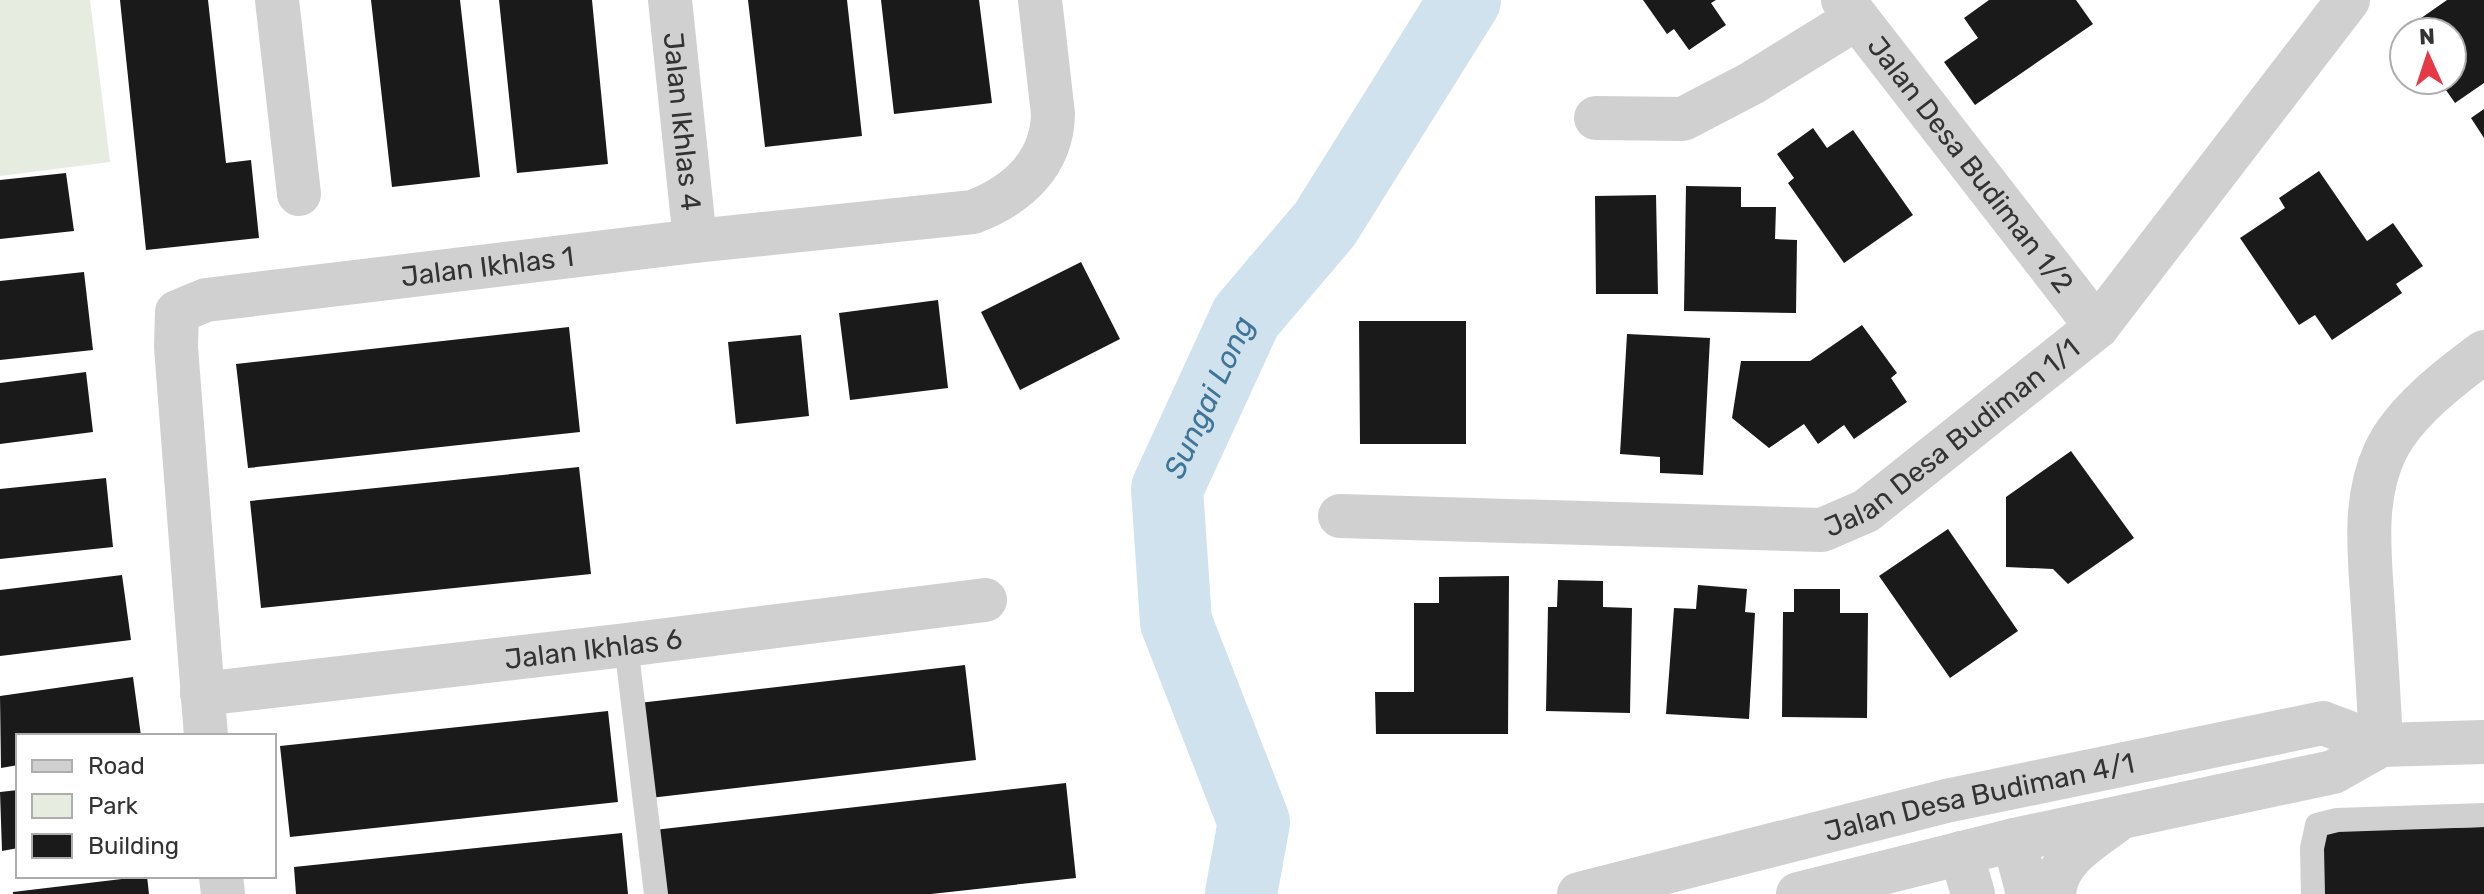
<svg xmlns="http://www.w3.org/2000/svg" width="2484" height="894" font-family="Rubik,sans-serif">
<style>
.green{fill:#e6ecdf}
.lines{fill:none;stroke-linecap:round;stroke-linejoin:round}
.river{stroke:#cfe2ee;stroke-width:72}
.building{fill:#1a1a1a}
.service{stroke:#d0d0d0;stroke-width:24}
.minor{stroke:#d0d0d0;stroke-width:44}
.tertiary{stroke:#d0d0d0;stroke-width:44}
.labels{text-anchor:middle;dominant-baseline:central;stroke-width:8;stroke-linejoin:round;paint-order:stroke}
.street-label{font-size:28px;fill:#333;stroke:#fff}
.water-label{font-size:30px;font-style:italic;fill:#3f7597;stroke:#fff}
</style>
<rect width="100%" height="100%" fill="#fff"/>
<!-- green -->
<path class="green" d="M0,0H90L110,162L0,176Z"/>
<g class="lines">
<!-- river -->
<path class="river" id="s1" d="M1241,894L1254,822L1176,622L1167,489L1246,317L1325,224L1465,0"/>
</g>
<!-- building -->
<path class="building" d="M120,0H208L226,163L251,160L259,238L146,250Z
M371,0H460L480,177L392,187Z
M499,0H592L608,164L517,173Z
M748,0H847L862,136L765,147Z
M881,0H979L992,103L894,114Z
M1643,0H1716L1711,3L1726,25L1689,50L1674,29L1667,34Z
M1989,0H2076L2093,24L1975,105L1944,62L1978,38L1964,18Z
M2447,0H2484V83L2455,103L2439,80H2452V32L2404,30Z
M2484,109V138L2471,118Z
M1813,128L1827,148L1853,130L1913,215L1844,263L1788,183L1794,178L1777,154Z
M2319,171L2367,241L2393,223L2423,266L2396,284L2402,293L2332,340L2315,315L2299,325L2240,238L2285,208L2279,198Z
M66,173L74,231L0,239V180Z
M1686,186L1741,187V207H1776L1775,239L1797,240L1796,313L1684,311Z
M1656,195L1658,294H1596L1595,196Z
M1081,262L1120,339L1020,390L981,312Z
M84,272L93,350L0,360V281Z
M938,300L948,388L850,400L839,313Z
M1359,321H1466V444H1360Z
M1862,325L1897,373L1891,378L1907,402L1854,439L1844,425L1818,444L1804,424L1769,448L1732,418L1741,361H1810Z
M569,327L580,432L248,468L236,364Z
M1627,334L1710,338L1703,475L1660,473V457L1620,454Z
M801,335L809,416L736,424L728,342Z
M86,372L93,432L0,444V383Z
M2071,451L2134,538L2068,584L2053,569L2006,567V497Z
M579,467L591,574L261,608L250,501Z
M106,478L113,547L0,559V489Z
M1948,529L2018,631L1950,678L1879,576Z
M122,575L131,640L0,656V590Z
M1509,576L1508,734H1376L1375,692H1414V603H1439V577Z
M1558,580L1603,581V607L1632,608L1630,713L1546,711L1548,607H1557Z
M1698,585L1747,589L1745,612L1755,613L1749,719L1666,714L1674,608L1696,609Z
M1794,589H1840V613H1868L1867,718L1782,717L1783,612H1794Z
M965,665L976,760L650,798L639,703Z
M133,677L141,736H18V765L1,768L0,696Z
M608,711L618,802L290,837L280,746Z
M1066,783L1076,878L931,894H662L654,830Z
M18,790V848L2,851L0,792Z
M2484,827V894H2323L2321,831Z
M622,833L628,894H296L294,867Z
M147,876L149,894H13V892Z"/>
<g class="lines">
<!-- service -->
<path class="service" d="M626,645L656,894
M2313,894L2312,848L2317,825L2337,820L2484,815"/>
<!-- minor -->
<g class="minor">
<path d="M277,0L299,194"/>
<path id="s2" d="M670,0L695,241"/>
<path id="s3" d="M1843,0L2097,327"/>
<path d="M1596,118L1683,119L1752,83L1857,18"/>
<path id="s4" d="M1340,516L1822,530L1866,511L2097,327L2348,0"/>
<path id="s5" d="M202,694L626,645L985,600"/>
<path id="s6" d="M206,736L176,347L177,312L206,300L695,241L973,212C1017,195 1052,164 1053,114L1040,0"/>
<path d="M2381,745C2379,699 2376,654 2373,609C2370,557 2362,501 2385,452C2403,413 2450,377 2484,352"/>
<path d="M221,876L223,894"/>
</g>
<!-- tertiary -->
<g class="tertiary">
<path d="M2014,840L2028,894"/>
<path d="M1961,853L1973,894"/>
<path id="s7" d="M1579,894L1946,801L2323,723L2381,745L2484,742"/>
<path d="M1798,894L2014,840L2333,772L2381,745"/>
<path d="M2054,894C2056,859 2090,841 2115,822"/>
</g>
</g>
<g class="labels">
<!-- street labels -->
<g class="street-label">
<text stroke="none"><textPath href="#s2" startOffset="122">Jalan Ikhlas 4</textPath></text>
<text stroke="none"><textPath href="#s3" startOffset="208">Jalan Desa Budiman 1/2</textPath></text>
<text stroke="none"><textPath href="#s6" startOffset="740">Jalan Ikhlas 1</textPath></text>
<text stroke="none"><textPath href="#s4" startOffset="642">Jalan Desa Budiman 1/1</textPath></text>
<text stroke="none"><textPath href="#s5" startOffset="394">Jalan Ikhlas 6</textPath></text>
<text stroke="none"><textPath href="#s7" startOffset="412">Jalan Desa Budiman 4/1</textPath></text>
</g>
<!-- water labels -->
<g class="water-label">
<text stroke="none"><textPath href="#s1" startOffset="522">Sungai Long</textPath></text>
</g>
</g>
<!-- legend -->
<rect x="16" y="734" width="260" height="144" fill="#ffffff" stroke="#adadad" stroke-width="2"/>
<rect x="32" y="760" width="40" height="12" fill="#d0d0d0" stroke="#adadad" stroke-width="2"/>
<text x="88" y="774" font-size="24" fill="#333333">Road</text>
<rect x="32" y="794" width="40" height="24" fill="#e6ecdf" stroke="#adadad" stroke-width="2"/>
<text x="88" y="814" font-size="24" fill="#333333">Park</text>
<rect x="32" y="834" width="40" height="24" fill="#1a1a1a" stroke="#adadad" stroke-width="2"/>
<text x="88" y="854" font-size="24" fill="#333333">Building</text>
<!-- north arrow -->
<g transform="translate(2428 56) rotate(357)"><circle r="38" fill="#ffffff" stroke="#adadad" stroke-width="2"/>
<path d="M0-6L14 30L0 20L-14 30Z" fill="#e63946"/>
<text y="-12" font-size="22" font-weight="bold" text-anchor="middle" fill="#333333">N</text>
</g>
</svg>
